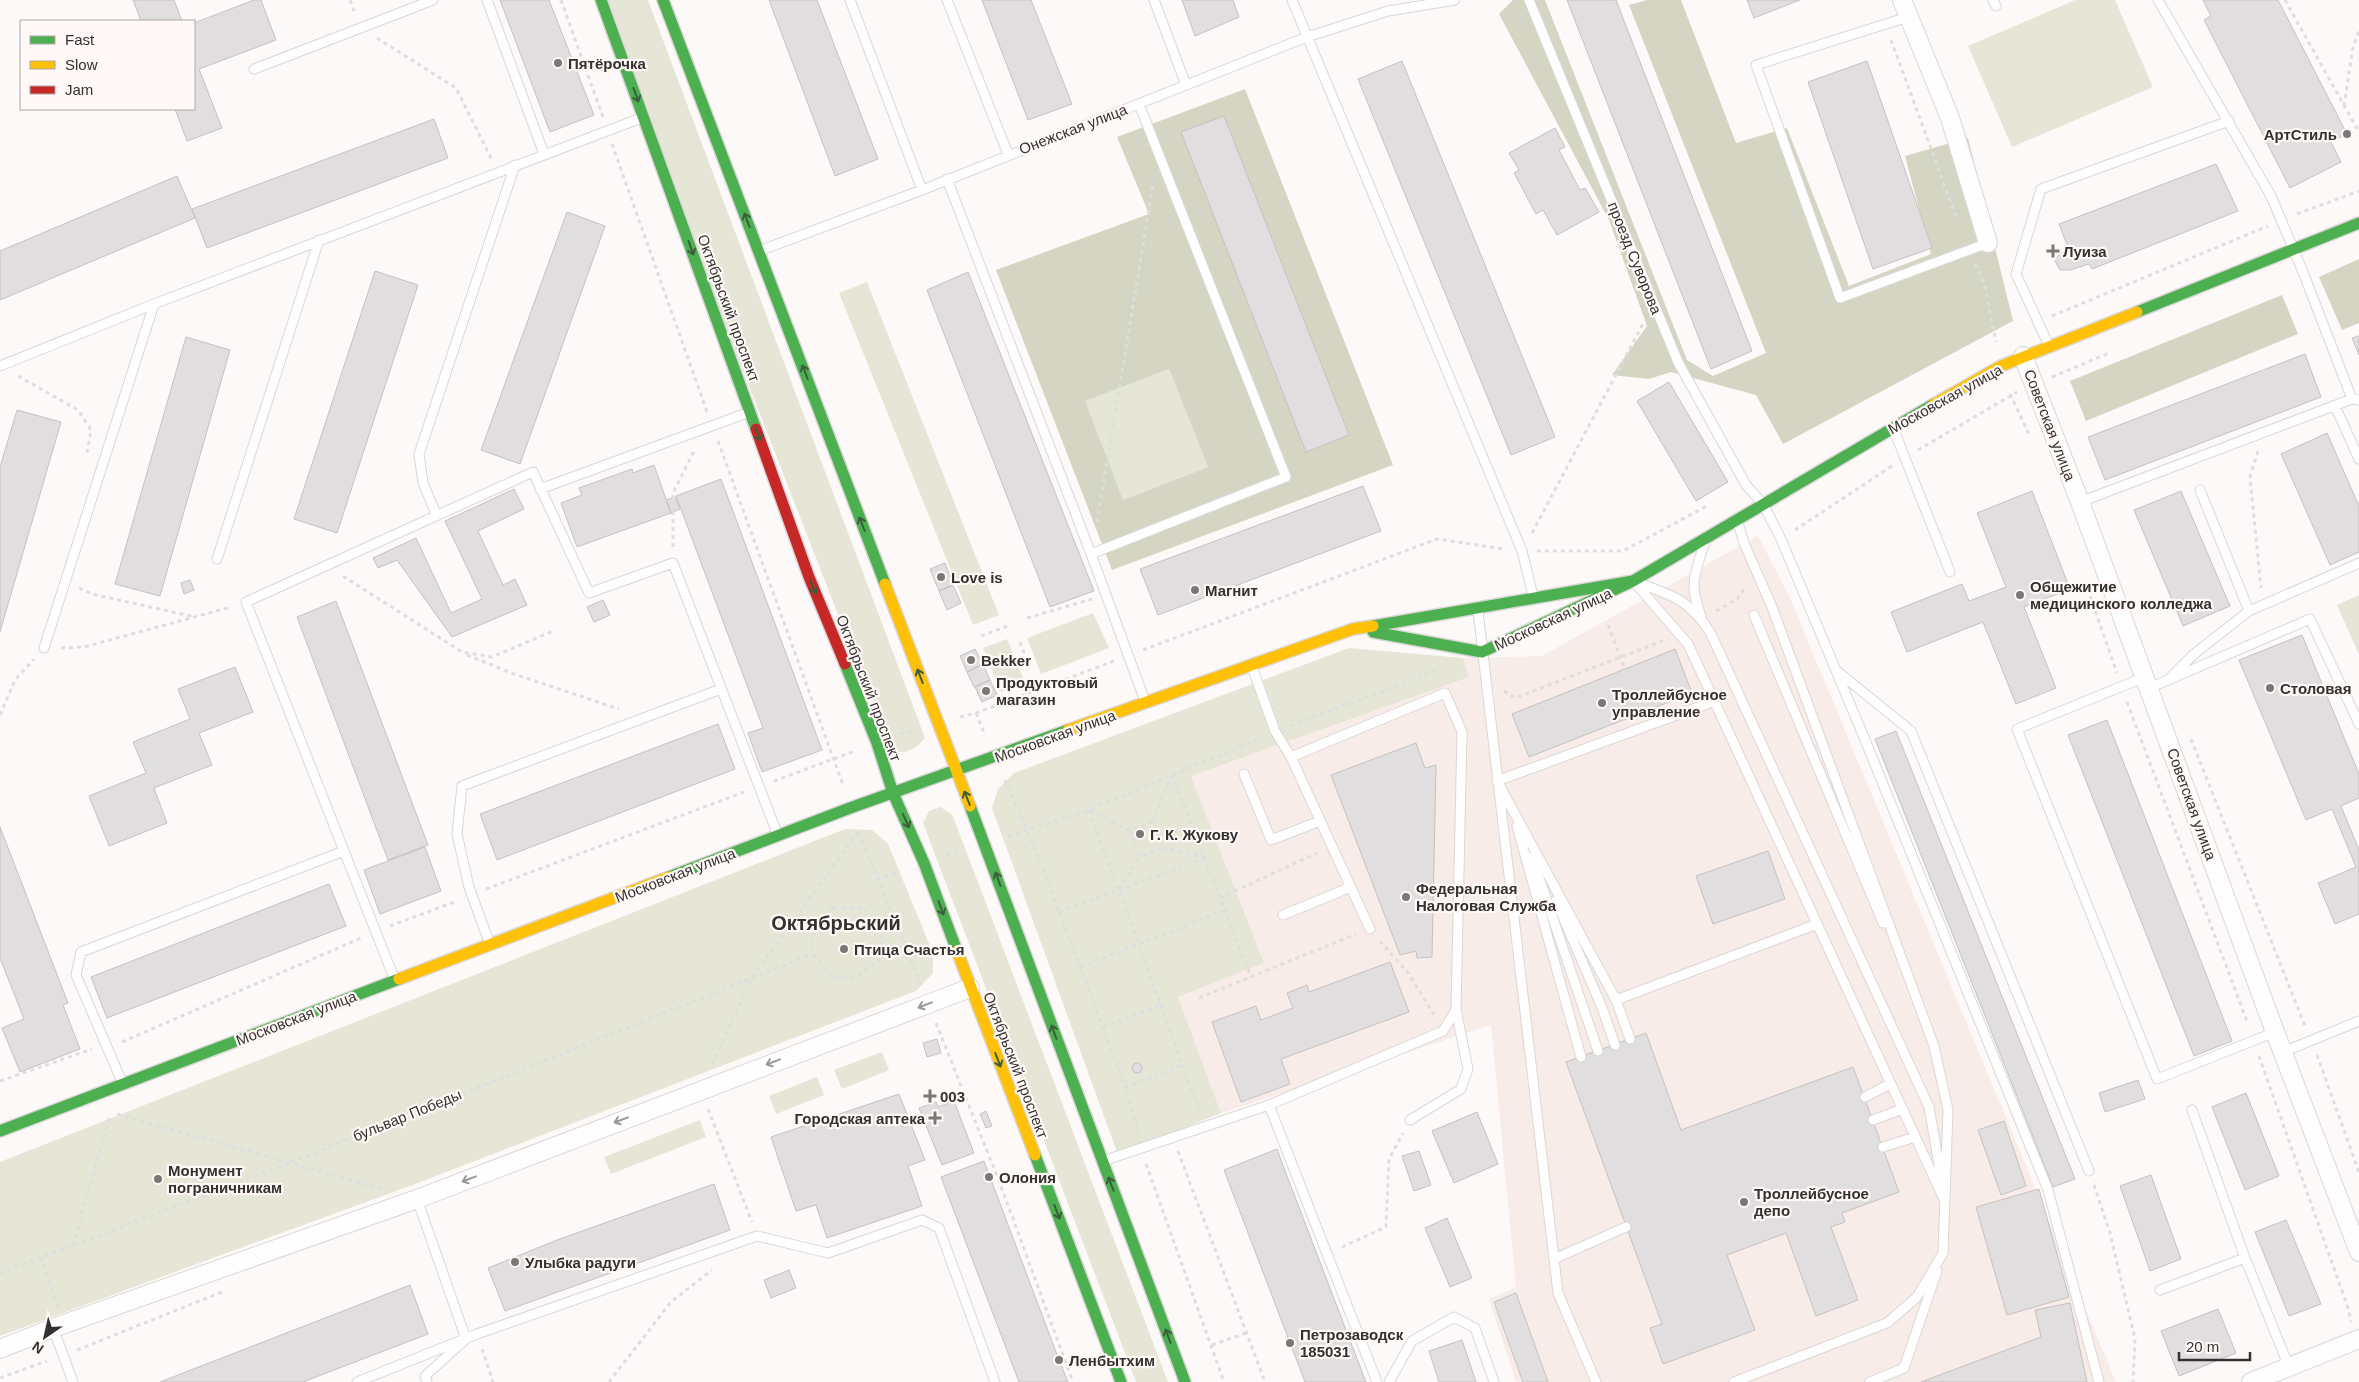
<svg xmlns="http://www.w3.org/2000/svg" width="2359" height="1382" font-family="Helvetica,sans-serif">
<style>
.built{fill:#f7ece8}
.green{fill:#e6e6d7}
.forest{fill:#d5d5c3;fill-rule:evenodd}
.building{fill:#e0dede;stroke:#c5c1c2}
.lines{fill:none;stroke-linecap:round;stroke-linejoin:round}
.lane-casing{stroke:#dad7d6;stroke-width:11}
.street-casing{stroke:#dad7d6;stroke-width:20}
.fast-casing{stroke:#dad7d6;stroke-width:14}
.slow-casing{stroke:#dad7d6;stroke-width:14}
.jam-casing{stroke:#dad7d6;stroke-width:14}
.path{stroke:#dfdede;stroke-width:3;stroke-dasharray:4 4;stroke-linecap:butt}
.lane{stroke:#fffefe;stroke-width:9}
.street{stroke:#fffefe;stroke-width:18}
.fast{stroke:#4caf50;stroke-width:11}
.slow{stroke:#ffc107;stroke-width:11}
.jam{stroke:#c62828;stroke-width:11}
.oneway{stroke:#3c5d3b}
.oneway2{stroke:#9a9897}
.poi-dot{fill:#7a7776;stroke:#fff8f6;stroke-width:2}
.labels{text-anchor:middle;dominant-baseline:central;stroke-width:4.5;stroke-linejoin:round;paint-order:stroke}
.poi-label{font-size:15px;font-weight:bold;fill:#343130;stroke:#fff8f6;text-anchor:start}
.street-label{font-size:15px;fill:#343130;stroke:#fff8f6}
.district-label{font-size:20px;font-weight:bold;fill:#343130;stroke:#fff8f6}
</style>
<rect width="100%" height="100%" fill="#fdf9f8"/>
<!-- built -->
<path class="built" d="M1758,536L1789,596L2116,1382H1516L1489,1299L1516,1287L1491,1025L1221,1113L1178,997L1264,963L1191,776L1468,677L1463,658L1542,656Z"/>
<!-- green -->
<path class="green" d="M601,0H648L925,738C915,750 906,755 891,750L644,117Z
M2075,0H2115L2153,87L2012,147L1968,46Z
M867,282L999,615L973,625L839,293Z
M1169,369L1208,467L1123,500L1084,401Z
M2359,595V655L2337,605Z
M1093,613L1109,648L1041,674L1027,638Z
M1007,639L1025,683L1001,692L983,648Z
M1349,648L1463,658L1469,677L1191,776L1264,963L1178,997L1221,1113L1118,1155L992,808L998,789L1014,773Z
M940,807L952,814L1168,1382H1136L923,823L929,811Z
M845,829L872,830L888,844L933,953V973L916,991L410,1186L0,1336V1162Z
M882,1052L889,1070L842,1089L834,1070Z
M817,1077L824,1095L776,1114L769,1096Z
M700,1120L706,1137L611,1174L604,1157Z"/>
<!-- forest -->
<path class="forest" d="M1513,0H1545L1687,360L1713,376L1766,353L1629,5L1647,0H1681L1736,143L1787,128L1849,286L1931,254L1905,156L1968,138L2013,321L1783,444L1756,395L1671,372L1649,379L1612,375L1647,326L1609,220L1499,14Z
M1245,89L1393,465L1112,570L996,270L1149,214L1117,137ZM1169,369L1208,467L1123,500L1085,401Z
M2359,259V323L2342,330L2319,277Z
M2282,295L2298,334L2086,421L2070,381Z"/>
<!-- building -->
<path class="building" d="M133,0H174L182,21H141Z
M254,0H261L276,40L199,69L222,128L187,141L175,109H194V23Z
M500,0H549L594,115L550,132Z
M769,0H817L878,159L835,176Z
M982,0H1031L1072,104L1028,120Z
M1182,0H1233L1239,17L1195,36Z
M1567,0H1616L1752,351L1711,369Z
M1747,0H1800L1754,18Z
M2203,0H2278L2347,134L2331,142L2341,162L2290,188L2204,20L2211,16Z
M1402,61L1555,437L1511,455L1358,79Z
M1867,61L1932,248L1873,269L1808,82Z
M1224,116L1349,435L1306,452L1181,132Z
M434,119L448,158L207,248L192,209Z
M1555,128L1565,147L1559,150L1580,190L1585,188L1599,212L1557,235L1543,210L1536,214L1514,173L1519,170L1509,153Z
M2216,164L2238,211L2092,269L2089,264L2070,270H2060L2055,261L2060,253L2069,250L2059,224Z
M177,176L195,218L0,300V251Z
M567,212L605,226L520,464L481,450Z
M375,271L418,285L337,533L294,519Z
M968,272L1094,591L1050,607L927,290Z
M2359,336V355L2352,338Z
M186,337L230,350L160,596L115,584Z
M2305,354L2321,397L2105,480L2088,437Z
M1669,382L1728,482L1696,501L1637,401Z
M17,410L61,422L0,632V467Z
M2327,433L2359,506V552L2330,565L2281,454Z
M654,465L671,513L577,547L561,503L582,495L579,488L632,469L633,473Z
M721,479L822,750L762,772L748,733L763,728L676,496Z
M1363,486L1381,531L1158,615L1140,569Z
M514,489L524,509L478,531L503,585L515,579L527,605L452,637L397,560L378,568L373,558L416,538L451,613L482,599L445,521Z
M2032,491L2070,589L2024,607L2056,688L2016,704L1983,622L1907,652L1891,612L1962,584L1969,601L2006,587L1977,513Z
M2181,491L2230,606L2183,626L2134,510Z
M675,497L680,509L671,513L666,500Z
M945,563L953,585L939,591L930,569Z
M190,580L194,590L184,594L181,583Z
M953,585L961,603L947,610L939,591Z
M603,600L610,615L594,622L587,607Z
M336,601L428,845L388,860L297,617Z
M2302,635L2359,774V798L2341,806L2359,850V914L2335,924L2318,883L2356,867L2332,809L2306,820L2239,660Z
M975,649L983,664L967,672L960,656Z
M1675,649L1692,693L1529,757L1512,714Z
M983,664L990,680L974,687L967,672Z
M235,667L253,712L199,733L212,765L154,788L167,823L109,846L89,796L146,773L133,742L190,719L178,689Z
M990,680L997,695L982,702L975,687Z
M2107,720L2232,1041L2194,1056L2068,735Z
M718,724L735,769L497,860L480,814Z
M1896,731L2075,1179L2053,1187L1875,739Z
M1416,743L1425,768L1436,765L1432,957L1417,958L1416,951L1400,955L1331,775Z
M0,827L68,1003L63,1005L80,1049L20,1072L2,1028L24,1019L0,958Z
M425,847L441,891L380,914L364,870Z
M1768,851L1785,899L1713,924L1696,876Z
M329,884L346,926L107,1018L91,977Z
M1390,962L1409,1012L1281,1059L1290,1084L1241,1102L1212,1022L1256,1006L1261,1020L1293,1008L1287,993L1307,985L1309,992Z
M1646,1033L1681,1130L1853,1067L1899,1192L1842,1213L1845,1222L1831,1227L1858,1300L1816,1316L1786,1233L1727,1255L1755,1330L1663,1364L1650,1328L1662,1324L1566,1062Z
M937,1039L941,1053L927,1057L923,1043Z
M1132 1068a5 5 0 1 1 10 0a5 5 0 1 1-10 0Z
M2138,1080L2145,1099L2105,1112L2099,1093Z
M2246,1093L2279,1176L2245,1190L2212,1107Z
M899,1094L925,1160L908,1166L922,1206L827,1238L816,1205L796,1211L771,1137Z
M954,1101L974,1153L942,1165L919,1108L936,1102L938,1107Z
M986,1111L992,1126L986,1128L980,1114Z
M1477,1112L1498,1164L1454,1183L1432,1131Z
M2004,1121L2026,1186L2001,1195L1978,1130Z
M1277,1149L1287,1176L1366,1382H1305L1224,1170Z
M1419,1151L1431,1185L1414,1191L1402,1156Z
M984,1161L1059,1360L1068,1382H1019L941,1177Z
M2151,1175L2181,1259L2150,1271L2120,1186Z
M714,1184L730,1230L505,1311L488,1268L557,1240Z
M2039,1189L2069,1297L2007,1315L1976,1207Z
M1447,1218L1472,1278L1450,1287L1425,1228Z
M2286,1220L2321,1304L2289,1316L2255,1232Z
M789,1270L796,1288L771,1298L764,1280Z
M410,1285L428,1334L303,1382H160Z
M1516,1293L1548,1382H1523L1494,1302Z
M2070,1303L2087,1382H1921L2041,1337L2035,1310Z
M2218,1309L2236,1353L2179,1376L2161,1331Z
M1462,1340L1476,1382H1439L1429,1351Z"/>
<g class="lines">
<defs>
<path id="lane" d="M487,0L544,154
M850,0L922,190
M947,0L1008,154
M1154,0L1186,85
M1292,0L1522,551L1533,596
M1529,0L1678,362L1746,485L1763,504L1781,539L1863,735L2048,1190L2099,1382
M1993,0L1996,6
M2158,0L2271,196L2303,272L2352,399L2359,400
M1908,17L1756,65L1840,298L1988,243
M254,69L433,0
M947,179L1091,554L1145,701
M759,251L922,190L1307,37L1388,11L1455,0
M2049,346L2016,274L2041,189L2229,121
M0,366L154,304L641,118
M2335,406L2359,459
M1894,430L1950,572
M540,489L747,413
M2200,490L2249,611
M2080,502L2352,399
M436,514L423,483L419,454L515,165
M1091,554L1286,477L1139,104
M217,559L319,240
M1635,583L1688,644L1944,1199
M1638,583C1673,595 1691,601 1711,634L1929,1107L1942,1182
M1478,611L1558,1293L1596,1382
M1754,615L1883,923
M1701,616C1689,585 1694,576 1704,545
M44,648L154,304
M1252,667L1275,731L1291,757L1370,929
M1837,671L1911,731L2089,1171
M2145,677L2017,729L2157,1079L2275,1032
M2168,680L2310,619L2359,724
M2149,688L2168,680L2194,654L2249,611L2359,563
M1244,774L1271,840L1320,821
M1517,826L1581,1057
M1532,857L1598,1051
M1556,901L1601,1005L1615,1045
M1283,915L1351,887
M489,942L469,887L457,834L462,786L721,689
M394,978L246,602L533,472L589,593L673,563L777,833
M1616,1000L1817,924
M1630,1039L1616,1000L1497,781L1715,701
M2283,1052L2359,1021
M122,1082L76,975L81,952L344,851
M1865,1097L1890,1084
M1269,1105L1377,1382
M2192,1110L2245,1258L2289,1367
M1410,1120L1461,1089L1468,1069L1456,1010
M1873,1120L1902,1109
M1883,1147L1915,1137
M1106,1160L1269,1105L1443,1031L1456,1010L1462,732L1445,693L1291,757
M417,1199L466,1339L425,1376L427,1382
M1554,1259L1626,1227
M2160,1290L2245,1258
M53,1328L73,1382
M357,1382L477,1334L757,1236L828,1253L922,1220L939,1228L995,1382
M1389,1382L1412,1341L1454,1317L1475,1328L1494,1382
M1734,1382L1887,1323L1917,1297L1943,1253L1948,1110L1934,1046L1772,607L1744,543L1738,523
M1870,1382L1904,1368L1937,1271"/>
<path id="street" d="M1902,0L1950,118L1988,243
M2023,356L2080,502L2275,1032L2359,1252
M0,1349L53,1328L417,1199L970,988
M2251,1382L2359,1339"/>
<path id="fast" d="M601,0L756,429
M663,0L885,584
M2137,312L2359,223
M1373,626L1633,581
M1373,632L1482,652L1633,581L1934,404
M845,664L877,743L893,793L924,863L957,951
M970,806L1185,1382
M669,877L850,808L1068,730
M0,1131L399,979
M1035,1155L1121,1382"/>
<path id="slow" d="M1934,404L2001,366L2137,312
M885,584L970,806
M1068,730L1353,629L1373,626
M957,951L1035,1155
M399,979L669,877"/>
<path id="jam" d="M756,429L809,577L845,664"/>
</defs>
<!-- lane casing -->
<use href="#lane" class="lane-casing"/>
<!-- street casing -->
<use href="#street" class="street-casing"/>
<!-- fast casing -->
<use href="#fast" class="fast-casing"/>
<!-- slow casing -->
<use href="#slow" class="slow-casing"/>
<!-- jam casing -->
<use href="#jam" class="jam-casing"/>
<!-- path -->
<path class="path" d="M350,0L355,14
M561,0L603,117
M2285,0L2359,132
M377,38L456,88L492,160
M1891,40L1957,219
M2344,106L2353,47L2359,31
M612,144L707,412
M2297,214L2359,191
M1975,264L1984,282L1996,342
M2052,316L2268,226
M18,376L78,410L91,430L87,453
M2052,377L2109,353
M2010,394L2030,436
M718,441L843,785
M1918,450L2017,392
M2258,451L2250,477L2261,588
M1097,522L1153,185
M1795,530L1892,466
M1532,533L1644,322
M673,547V493L695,449
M1537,551H1623L1707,506
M343,576L462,652L492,657L553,631
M79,588L92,594L195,617
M2090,596L2117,673
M1716,611L1737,599L1746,587
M1027,618L1092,599
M1608,625L1624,667
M981,636L1008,626
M1020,642L1030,669
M61,648L84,647L231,607
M1143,650L1437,539L1504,549
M467,655L514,674L619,709
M1504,691L1515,698L1665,640
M2127,702L2248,1024
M976,713L985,735
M0,715L15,680L34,659
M960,717L976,713L1114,661
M1290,726L1438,670
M900,734L913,730
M2191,739L2305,1026
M1172,775L1251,977
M1005,780C1038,853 1066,929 1094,1005C1110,1047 1129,1089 1138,1134
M774,781L855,751
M1089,810L1200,1112
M1090,810L1130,831
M1153,822L1130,831L1140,857L1163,847L1153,822L1171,776
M859,833L921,985
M1008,836L1089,810L1261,738
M1163,847L1204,857
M946,856L962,851
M877,879L900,871
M486,889L744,792
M1119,889L1140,857
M1220,898L1317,853
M833,908H862L882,929L881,958L856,978L831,976L812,954L814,925Z
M1059,912L1205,858
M390,926L457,901
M882,929L896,925
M1380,941L1408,973L1434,1015
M1080,967L1225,910
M1199,998L1356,934
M936,1023L999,1181L1073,1382
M1103,1027L1161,1005
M122,1042L361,938
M2317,1055L2359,1172
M2259,1056L2348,1308L2351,1322
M712,1064L753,976L858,832
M0,1081L92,1049
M1125,1087L1183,1065
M708,1109L752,1222
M117,1114L382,1189
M1178,1151L1265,1382
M1146,1164L1224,1382
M2094,1185L2110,1233L2135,1339L2133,1382
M73,1245L110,1116
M1342,1247L1386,1227L1389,1159L1403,1133
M41,1257L58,1307
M0,1273L289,1163L812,954
M1212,1345L1246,1333
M482,1349L493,1382
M77,1350L222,1292
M0,1378L47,1361
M609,1382L671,1302L712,1270"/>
<!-- lane -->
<use href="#lane" class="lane"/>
<!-- street -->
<use href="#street" class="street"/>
<!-- fast -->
<use href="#fast" class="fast"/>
<!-- slow -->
<use href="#slow" class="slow"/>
<!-- jam -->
<use href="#jam" class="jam"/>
</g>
<!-- one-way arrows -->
<defs><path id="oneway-shaft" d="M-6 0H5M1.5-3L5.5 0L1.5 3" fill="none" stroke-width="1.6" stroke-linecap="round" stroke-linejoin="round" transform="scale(1.25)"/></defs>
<g class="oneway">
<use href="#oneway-shaft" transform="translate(636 95) rotate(70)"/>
<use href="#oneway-shaft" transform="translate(747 220) rotate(-111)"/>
<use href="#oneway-shaft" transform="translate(691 248) rotate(70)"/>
<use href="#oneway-shaft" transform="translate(805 372) rotate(-111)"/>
<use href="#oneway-shaft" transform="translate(758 434) rotate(70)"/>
<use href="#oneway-shaft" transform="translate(862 524) rotate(-111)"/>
<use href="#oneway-shaft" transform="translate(813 587) rotate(68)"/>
<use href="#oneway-shaft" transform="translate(920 676) rotate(-111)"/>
<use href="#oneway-shaft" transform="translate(967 798) rotate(-112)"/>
<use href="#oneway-shaft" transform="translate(906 821) rotate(66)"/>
<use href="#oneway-shaft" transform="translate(998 879) rotate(-110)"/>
<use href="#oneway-shaft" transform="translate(941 908) rotate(70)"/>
<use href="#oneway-shaft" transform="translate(1054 1032) rotate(-110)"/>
<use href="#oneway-shaft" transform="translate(998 1060) rotate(69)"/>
<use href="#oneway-shaft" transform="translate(1111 1184) rotate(-111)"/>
<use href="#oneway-shaft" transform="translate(1057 1212) rotate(69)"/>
<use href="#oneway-shaft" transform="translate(1168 1336) rotate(-110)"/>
</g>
<g class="oneway2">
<use href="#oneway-shaft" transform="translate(925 1005) rotate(159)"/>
<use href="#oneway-shaft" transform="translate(773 1062) rotate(159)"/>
<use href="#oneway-shaft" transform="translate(621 1120) rotate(159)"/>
<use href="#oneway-shaft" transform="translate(469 1179) rotate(159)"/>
</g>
<!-- markers -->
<g class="poi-dot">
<circle cx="558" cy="63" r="5"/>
<circle cx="2347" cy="134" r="5"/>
<path d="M2050.5 243.5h5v5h5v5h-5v5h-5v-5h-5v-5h5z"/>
<circle cx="941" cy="577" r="5"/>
<circle cx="1195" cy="590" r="5"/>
<circle cx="2020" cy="595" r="5"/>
<circle cx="971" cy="660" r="5"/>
<circle cx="2270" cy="688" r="5"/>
<circle cx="986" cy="691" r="5"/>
<circle cx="1602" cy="703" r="5"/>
<circle cx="1140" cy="834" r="5"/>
<circle cx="1406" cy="897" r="5"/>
<circle cx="844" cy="949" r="5"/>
<path d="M927.5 1088.5h5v5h5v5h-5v5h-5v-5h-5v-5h5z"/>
<path d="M932.5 1110.5h5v5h5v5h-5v5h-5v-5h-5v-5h5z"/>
<circle cx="989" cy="1177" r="5"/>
<circle cx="158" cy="1179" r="5"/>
<circle cx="1744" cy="1202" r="5"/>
<circle cx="515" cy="1262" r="5"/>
<circle cx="1290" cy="1343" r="5"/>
<circle cx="1059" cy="1360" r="5"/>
</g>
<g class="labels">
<!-- poi labels -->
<g class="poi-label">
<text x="568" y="63">Пятёрочка</text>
<text x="2337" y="134" text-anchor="end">АртСтиль</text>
<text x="2063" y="251">Луиза</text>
<text x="951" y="577">Love is</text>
<text x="2030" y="586">Общежитие<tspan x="2030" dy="17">медицинского колледжа</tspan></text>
<text x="1205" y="590">Магнит</text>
<text x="981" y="660">Bekker</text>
<text x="996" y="682">Продуктовый<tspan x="996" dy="17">магазин</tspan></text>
<text x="2280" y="688">Столовая</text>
<text x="1612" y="694">Троллейбусное<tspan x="1612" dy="17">управление</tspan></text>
<text x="1150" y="834">Г. К. Жукову</text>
<text x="1416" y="888">Федеральная<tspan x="1416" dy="17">Налоговая Служба</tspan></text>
<text x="854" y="949">Птица Счастья</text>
<text x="940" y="1096">003</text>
<text x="925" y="1118" text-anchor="end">Городская аптека</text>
<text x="168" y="1170">Монумент<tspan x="168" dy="17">пограничникам</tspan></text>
<text x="999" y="1177">Олония</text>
<text x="1754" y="1193">Троллейбусное<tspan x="1754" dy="17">депо</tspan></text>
<text x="525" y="1262">Улыбка радуги</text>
<text x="1300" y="1334">Петрозаводск<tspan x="1300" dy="17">185031</tspan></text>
<text x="1069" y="1360">Ленбытхим</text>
</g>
<!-- street labels -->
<g class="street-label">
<text transform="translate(1073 129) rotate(-21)">Онежская улица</text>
<text transform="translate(1635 258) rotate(68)">проезд Суворова</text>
<text transform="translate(729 308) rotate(70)">Октябрьский проспект</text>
<text transform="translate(1945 399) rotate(-29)">Московская улица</text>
<text transform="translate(2050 425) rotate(69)">Советская улица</text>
<text transform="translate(1553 619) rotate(-25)">Московская улица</text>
<text transform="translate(869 688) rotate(69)">Октябрьский проспект</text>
<text transform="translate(1055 736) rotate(-20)">Московская улица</text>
<text transform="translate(2192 804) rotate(70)">Советская улица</text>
<text transform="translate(675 875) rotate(-21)">Московская улица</text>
<text transform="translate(296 1018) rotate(-21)">Московская улица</text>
<text transform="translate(1016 1065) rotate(69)">Октябрьский проспект</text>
<text transform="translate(407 1115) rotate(-22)">бульвар Победы</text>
</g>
<!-- district labels -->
<g class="district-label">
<text x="836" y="923">Октябрьский</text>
</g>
</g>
<!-- legend -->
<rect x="20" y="20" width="175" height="90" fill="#fff8f6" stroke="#aea8a7"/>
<rect x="30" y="36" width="25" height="8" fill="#4caf50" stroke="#aea8a7"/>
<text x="65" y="45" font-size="15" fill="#343130">Fast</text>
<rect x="30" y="61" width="25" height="8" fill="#ffc107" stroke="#aea8a7"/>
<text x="65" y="70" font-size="15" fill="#343130">Slow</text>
<rect x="30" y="86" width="25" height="8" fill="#c62828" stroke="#aea8a7"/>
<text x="65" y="95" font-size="15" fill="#343130">Jam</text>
<!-- north arrow -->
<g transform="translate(45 1337) rotate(214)" stroke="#fff8f6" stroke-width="4" paint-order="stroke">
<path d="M0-4L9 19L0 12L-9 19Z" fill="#343130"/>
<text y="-8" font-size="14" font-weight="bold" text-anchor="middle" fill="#343130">N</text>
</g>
<!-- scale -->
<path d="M2179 1352v8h71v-8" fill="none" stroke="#343130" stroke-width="2.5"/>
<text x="2186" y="1352" font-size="15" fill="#343130" stroke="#fff8f6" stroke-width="4" paint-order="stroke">20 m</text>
</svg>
